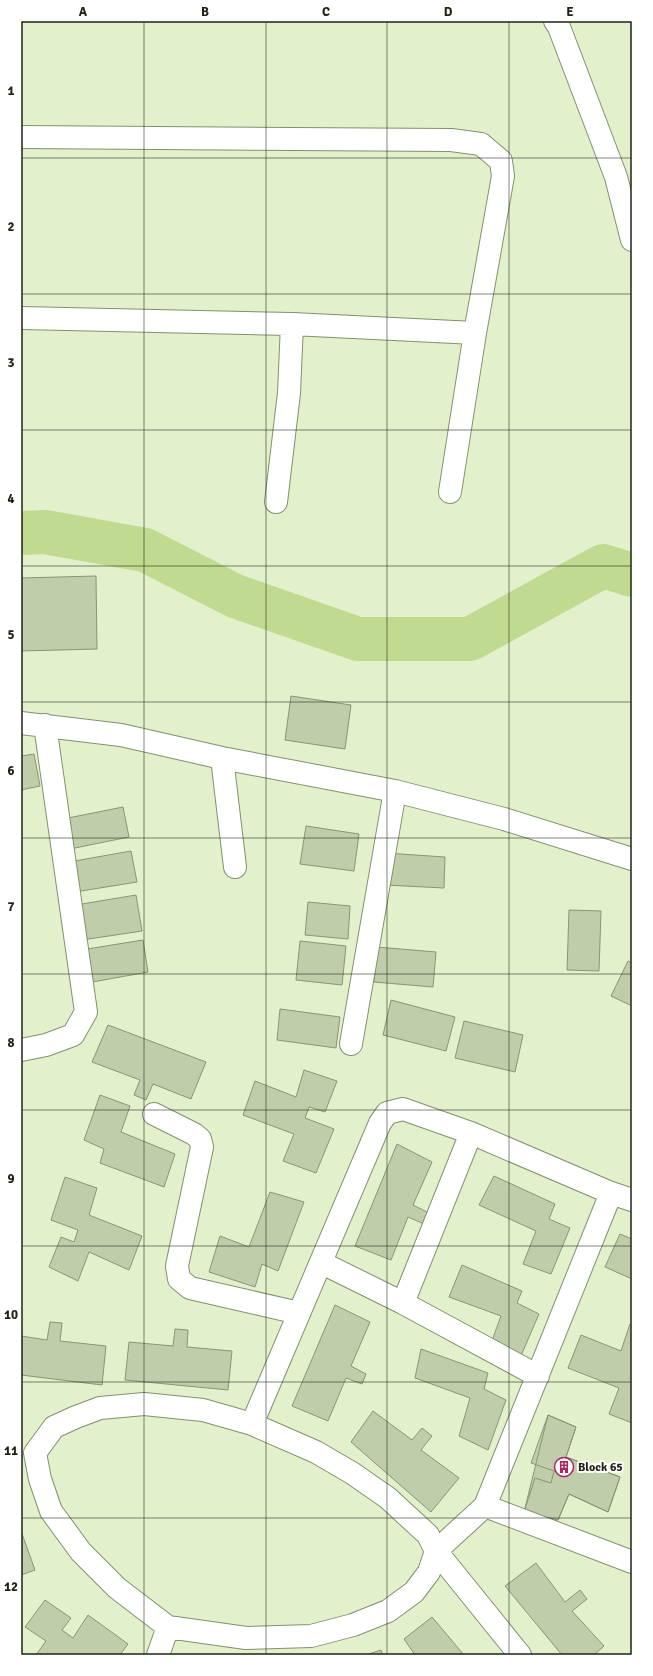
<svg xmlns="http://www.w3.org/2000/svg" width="653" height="1676" font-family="Signika,sans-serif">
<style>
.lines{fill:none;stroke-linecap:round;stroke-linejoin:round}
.river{stroke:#c0da8f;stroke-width:44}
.building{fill:#c0cdaa;stroke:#899574}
.minor-casing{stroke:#83906e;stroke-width:24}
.minor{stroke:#fff;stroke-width:22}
.grid{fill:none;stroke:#1f2316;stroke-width:1;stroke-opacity:0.55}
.labels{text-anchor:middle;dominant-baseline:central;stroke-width:4;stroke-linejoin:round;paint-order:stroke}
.poi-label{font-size:12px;font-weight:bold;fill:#1f2316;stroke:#fff;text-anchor:start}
.neatline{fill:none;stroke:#1f2316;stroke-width:1.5}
.grid-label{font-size:13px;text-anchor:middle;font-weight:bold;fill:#1f2316}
</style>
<rect width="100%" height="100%" fill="#e3f0cc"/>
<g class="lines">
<!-- river -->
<path class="river" d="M21,533L45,532L145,550L235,596L358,639H470L603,566L632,575"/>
</g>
<!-- building -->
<path class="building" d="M96,576L97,649L21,651V578Z
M291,696L351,705L345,749L285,740Z
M34,754L40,786L21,790V756Z
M123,807L129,837L70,849L63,819Z
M306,826L359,834L354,871L300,864Z
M131,851L137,882L75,892L69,862Z
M386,853L445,857L444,888L385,885Z
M136,895L142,931L82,940L76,905Z
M308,902L350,906L348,939L305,935Z
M569,910L601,911L599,971L567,970Z
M143,940L148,972L87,983L81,950Z
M300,941L346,946L342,985L296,980Z
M377,947L436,952L433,987L374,982Z
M628,961L632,963V1006L611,996Z
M391,1000L455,1017L446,1051L383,1035Z
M280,1009L340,1017L336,1048L277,1040Z
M464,1021L523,1035L515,1072L455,1058Z
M108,1025L206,1062L191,1099L153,1084L146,1100L134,1095L140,1080L92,1062Z
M304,1070L337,1081L325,1112L309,1107L305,1118L334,1129L316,1173L283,1161L294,1134L243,1115L255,1081L296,1097Z
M100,1095L130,1106L121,1132L175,1154L164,1187L100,1163L104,1149L84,1140Z
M397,1144L432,1162L413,1205L429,1213L424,1224L408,1217L391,1260L355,1246Z
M494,1176L555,1204L549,1219L570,1228L551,1274L523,1264L536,1231L479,1205Z
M65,1177L97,1188L89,1215L142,1236L129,1270L89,1252L78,1281L49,1267L61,1237L74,1242L78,1230L51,1220Z
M270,1192L304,1202L278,1271L262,1264L255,1287L209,1272L220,1236L249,1247Z
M620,1234L632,1239V1279L605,1267Z
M462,1265L522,1291L517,1303L539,1314L520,1358L490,1346L501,1316L449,1297Z
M335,1305L370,1322L351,1366L366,1374L362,1384L346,1378L328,1421L292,1406Z
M50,1322L62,1323L60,1341L106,1346L102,1385L21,1375V1336L47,1340Z
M630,1324L632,1325V1423L609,1414L619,1388L568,1368L581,1335L621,1351Z
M175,1329L188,1330L187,1347L232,1351L228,1390L125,1380L129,1342L173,1346Z
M421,1349L488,1373L484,1389L506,1400L488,1450L459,1436L470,1398L415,1378Z
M373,1411L412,1440L422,1428L432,1436L421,1450L459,1478L431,1512L351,1442Z
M548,1415L576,1427L566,1457L620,1477L608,1512L569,1494L558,1520L524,1512L535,1478L551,1483L554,1471L531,1463Z
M548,1415L576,1427L566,1457L620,1477L608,1512L569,1494L558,1520L524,1512Z
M21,1531L35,1570L21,1575Z
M536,1563L565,1602L580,1590L587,1599L572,1611L604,1646L594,1655H562L505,1586Z
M45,1600L71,1618L62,1630L73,1638L88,1615L128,1644L120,1655H36L46,1641L25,1627Z
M432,1617L464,1655H415L404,1639Z
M381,1650L383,1655H366Z"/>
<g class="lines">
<defs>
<path id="minor" d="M555,21L559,27L616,177L632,240
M21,137L451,140L481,144L501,161L503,176L475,333L450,492
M21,318L292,324L475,333
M276,502L289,393L292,324
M21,723L121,735L222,758L395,791L504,819L632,859
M222,758L235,867
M351,1044L395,791
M21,1050L46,1045L73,1035L86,1012L45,725
M154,1114L194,1134L200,1139L202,1147L177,1266L179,1279L190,1288L299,1313
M322,1263L403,1303L471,1133
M403,1303L538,1376
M144,1404L203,1410L252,1424L316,1452L352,1473L388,1498L428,1535L436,1551L429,1572L414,1592L388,1611L353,1625L311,1636L246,1638L168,1627L117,1588L81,1552L51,1511L40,1479L35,1453L54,1427L76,1417L100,1408Z
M252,1424L380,1123L387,1113L403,1109L471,1133L611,1193L632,1200
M485,1506L632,1562
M158,1655L168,1627
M520,1655L436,1551L485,1506L611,1193"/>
</defs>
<!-- minor casing -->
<use href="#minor" class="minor-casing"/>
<!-- minor -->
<use href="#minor" class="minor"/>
</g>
<!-- grid -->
<path class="grid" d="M144,21V1655M266,21V1655M387,21V1655M509,21V1655M21,158H632M21,294H632M21,430H632M21,566H632M21,702H632M21,838H632M21,974H632M21,1110H632M21,1246H632M21,1382H632M21,1518H632"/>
<!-- icons -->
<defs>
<symbol id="building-ring" viewBox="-11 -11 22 22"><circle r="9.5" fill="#fff" stroke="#b0235e" stroke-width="1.5"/><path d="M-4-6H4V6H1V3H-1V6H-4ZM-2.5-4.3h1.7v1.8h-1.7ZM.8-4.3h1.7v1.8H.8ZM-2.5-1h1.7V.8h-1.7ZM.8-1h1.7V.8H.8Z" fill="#b0235e"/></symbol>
</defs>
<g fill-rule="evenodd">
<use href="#building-ring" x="553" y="1456" width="22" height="22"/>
</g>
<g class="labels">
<!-- poi labels -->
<g class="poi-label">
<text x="578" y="1467">Block 65</text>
</g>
</g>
<!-- border -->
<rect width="653" height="1676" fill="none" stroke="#ffffff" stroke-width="44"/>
<rect x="22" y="22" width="609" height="1632" class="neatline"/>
<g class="grid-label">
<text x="83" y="16">A</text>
<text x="205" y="16">B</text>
<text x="326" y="16">C</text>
<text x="448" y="16">D</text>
<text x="570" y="16">E</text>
<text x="11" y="95">1</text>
<text x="11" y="231">2</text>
<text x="11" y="367">3</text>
<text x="11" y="503">4</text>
<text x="11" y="639">5</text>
<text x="11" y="775">6</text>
<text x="11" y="911">7</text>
<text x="11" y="1047">8</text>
<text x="11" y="1183">9</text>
<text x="11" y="1319">10</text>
<text x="11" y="1455">11</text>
<text x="11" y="1591">12</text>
</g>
</svg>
